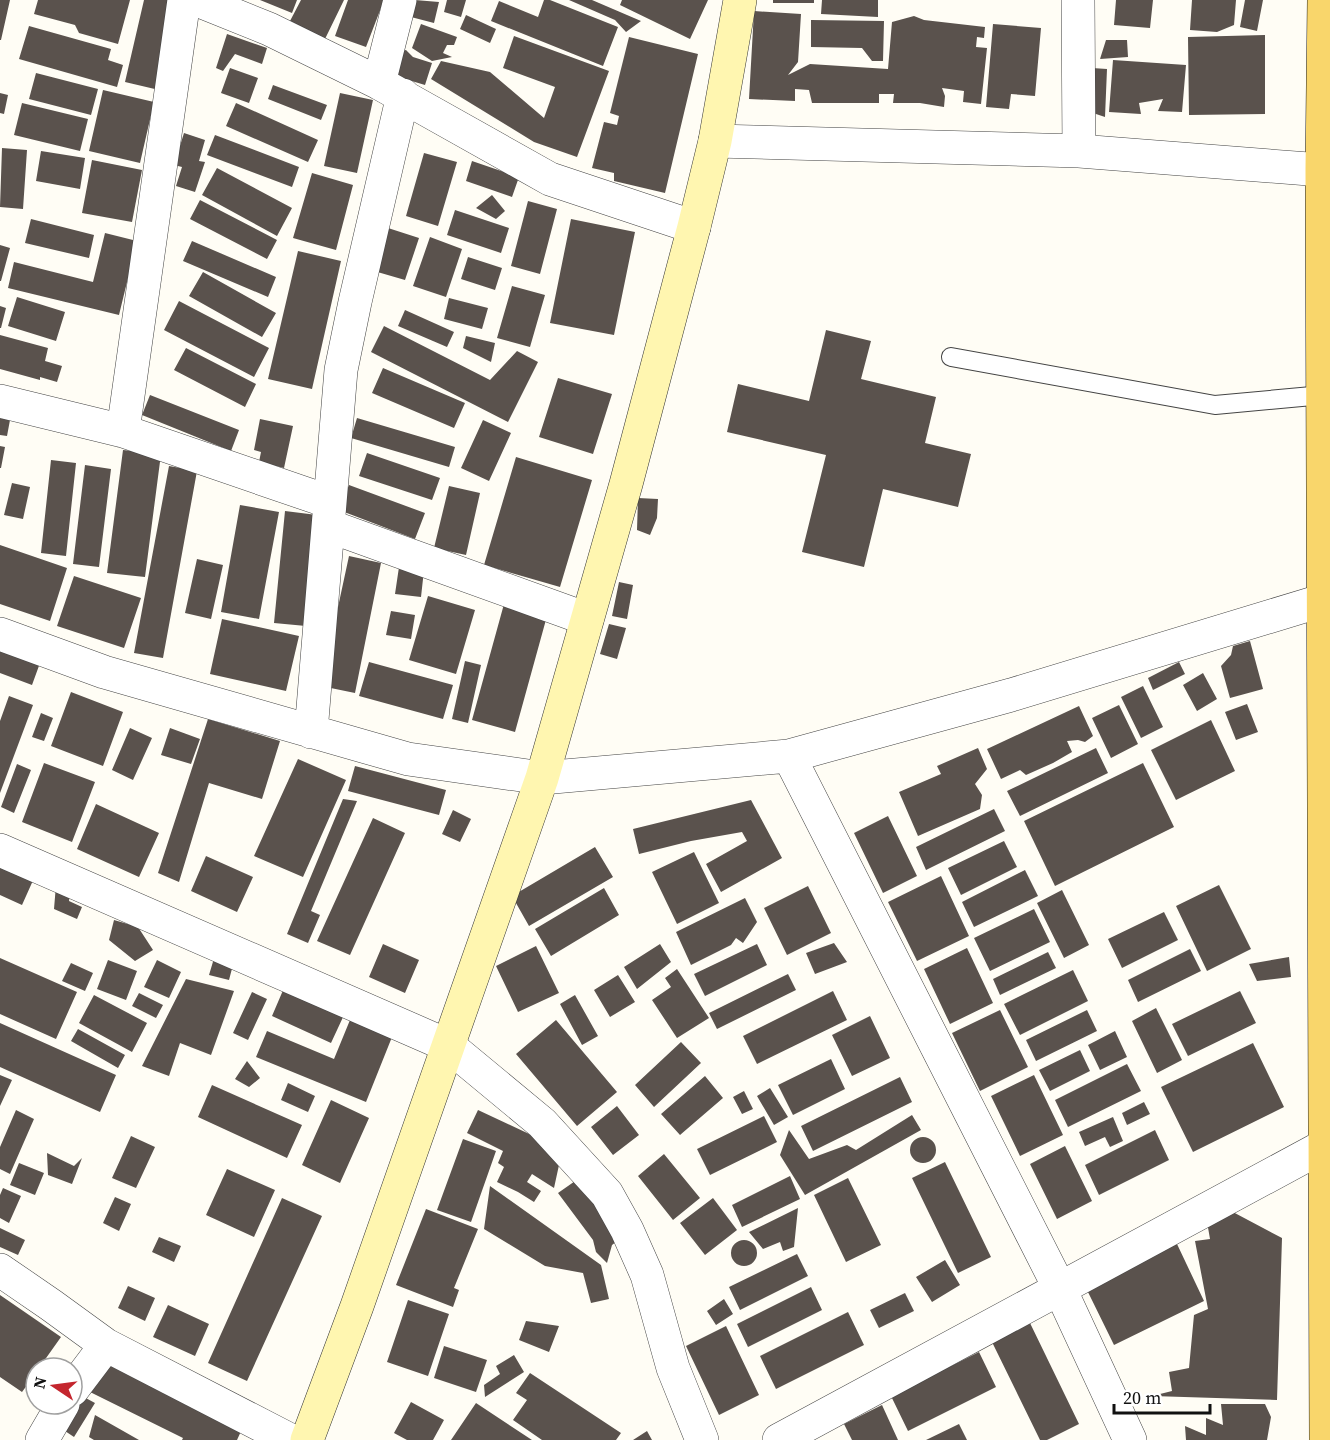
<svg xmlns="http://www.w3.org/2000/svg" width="1330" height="1440" font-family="'Source Serif 4',serif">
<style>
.building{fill:#5a524d}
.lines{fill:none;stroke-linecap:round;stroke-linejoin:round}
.lane-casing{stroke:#444;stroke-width:20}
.street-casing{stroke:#444;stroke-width:34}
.secondary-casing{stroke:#333;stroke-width:34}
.primary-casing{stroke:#222;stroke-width:34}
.lane{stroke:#fff;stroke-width:18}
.street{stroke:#fff;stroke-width:33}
.secondary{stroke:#fff6b0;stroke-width:33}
.primary{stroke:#f9d66b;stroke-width:33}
</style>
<rect width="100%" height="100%" fill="#fffdf5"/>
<!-- building -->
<path class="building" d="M0,0H10L1,40H0Z
M38,0H130L118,44L79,33L75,25L34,14Z
M144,0H179L159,90L125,82Z
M260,0H297L292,13Z
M301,0H344L325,39L290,21Z
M348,0H384L366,47L335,36Z
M415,0L439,2L434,23L411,17Z
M447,0H466L461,17L444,12Z
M544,0H550L618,27L603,66L491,21L499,1L538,17Z
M569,0H592L641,21L626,32L615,20Z
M622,0H708L690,39L620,5Z
M773,0H814V3H773Z
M822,0H878V17L821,14Z
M1116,0H1153L1150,28L1114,25Z
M1192,0H1236L1234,25L1217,32L1190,30Z
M1245,0H1263L1257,31L1240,27Z
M754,11L801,14L798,62L788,75L810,64L888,69L892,22L914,16L924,20L985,27L984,38L977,37L976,47L987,48L981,104L963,102L964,91L942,88L945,96L944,107L920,103H893L894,94H879V103H812L809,90L795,89V101L749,99Z
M466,15L496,29L490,43L460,29Z
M811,20L884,21L883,61H872L862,48L811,47Z
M421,24L457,37L454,45H447L443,53L452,57L432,61L412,48Z
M993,24L1041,28L1035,96L1011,94L1009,109L986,107Z
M29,26L111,49L108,60L123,65L117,87L19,59Z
M227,34L267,48L262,64L235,54L223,71L216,68Z
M1265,35V114L1189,115L1188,37Z
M514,36L609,71L577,157L534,142L431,79L441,61L490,72L544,118L555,87L503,68Z
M629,37L698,54L665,193L614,181V173L592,168L604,122L617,125L619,116L610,113Z
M1106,40H1127L1128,57L1100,59Z
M406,50L413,57L432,63L425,85L395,76L396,52Z
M1113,60L1186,65L1182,112L1158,111L1163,99L1139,103L1141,114L1109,112Z
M230,68L258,78L249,103L221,93Z
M1092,68L1107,69L1105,117L1090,112Z
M36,73L98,89L91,115L29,99Z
M273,85L327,105L321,120L268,99Z
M103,90L154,102L140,163L89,151Z
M0,93L8,95L4,114L0,113Z
M340,93L373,100L357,173L324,166Z
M22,103L88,119L80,151L14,135Z
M236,103L318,140L308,162L226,126Z
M184,133L205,140L199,161L205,162L195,192L176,186L182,167L174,165Z
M215,135L299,167L292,187L207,155Z
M2,148L27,150L23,209L0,207Z
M41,151L85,158L80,189L36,181Z
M424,153L457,162L438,226L406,216Z
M92,160L142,170L132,222L82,213Z
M472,161L519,177L512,197L466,181Z
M217,168L292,208L277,236L202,195Z
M312,173L353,185L336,250L293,238Z
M492,195L505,211L496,219L476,208Z
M200,200L277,240L267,259L190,219Z
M528,201L557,209L540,274L511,266Z
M455,210L509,228L501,253L447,235Z
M31,219L94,235L89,258L25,243Z
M571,219L635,232L614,335L550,323Z
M388,228L419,238L405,280L374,271Z
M105,233L137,241L119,315L8,288L14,262L93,282Z
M430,237L462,249L446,297L413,286Z
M192,241L276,277L268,297L183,261Z
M0,245L10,248L1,281H0Z
M298,251L341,261L312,389L268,379Z
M468,257L502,268L495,290L461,279Z
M203,272L276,313L262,337L189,296Z
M512,286L545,295L530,347L497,338Z
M17,297L65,312L56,341L8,326Z
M449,298L488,308L482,329L444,319Z
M179,301L269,348L254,377L164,330Z
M0,306L6,308L1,328H0Z
M405,310L454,332L447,347L398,326Z
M384,326L490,380L517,351L538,362L508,422L371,352Z
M826,330L871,341L861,379L936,397L925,443L971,454L958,507L883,489L864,567L802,552L826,455L727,432L738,384L809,401Z
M0,335L48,348L45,361L62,366L57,382L40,377V380L0,369Z
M466,336L495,343L491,362L463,348Z
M186,348L256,384L245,407L174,370Z
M383,368L465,403L454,428L372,393Z
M558,378L612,394L593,454L539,437Z
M150,395L239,430L231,451L142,415Z
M0,418L10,420L7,436L0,435Z
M357,418L455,447L449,467L351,438Z
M260,419L293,426L284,468L259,462L261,452L254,450Z
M483,420L511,433L489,481L461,468Z
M0,446L5,447L1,468H0Z
M123,450L161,454L145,577L107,573Z
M367,453L440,478L432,500L359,476Z
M516,457L592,480L560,587L484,565Z
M51,460L76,463L66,556L41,553Z
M85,465L111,469L99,567L73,564Z
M169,466L197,471L163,658L134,653Z
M12,483L30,487L23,519L4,515Z
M349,485L425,513L415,539L339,510Z
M449,486L480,493L466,555L434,548Z
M638,498L658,499L657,518L650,535L637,530Z
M240,505L279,512L259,619L221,612Z
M285,511L317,515L306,626L274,623Z
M0,545L67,568L50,621L0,604Z
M349,556L381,563L355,693L321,686Z
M197,559L223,565L211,619L185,613Z
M399,567L424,570L421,597L395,594Z
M74,576L141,598L124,648L57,626Z
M619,582L633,585L627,619L612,616Z
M428,596L475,610L456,674L409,660Z
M504,604L547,616L515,732L472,720Z
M391,611L415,615L411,639L386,635Z
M222,619L299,636L286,691L210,674Z
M609,624L626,628L617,659L600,654Z
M1250,641L1263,689L1230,698L1221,666L1231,655L1233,646Z
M0,648L40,663L32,685L0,673Z
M465,661L481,665L468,723L452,719Z
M369,662L453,685L443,719L359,696Z
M1179,662L1185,674L1153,690L1148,678Z
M1203,673L1217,699L1197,711L1183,685Z
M1143,686L1163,727L1141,738L1121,697Z
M71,692L123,712L103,766L51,746Z
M9,696L33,705L0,793V721Z
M1247,704L1258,732L1236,740L1225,712Z
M1119,705L1138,744L1111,758L1092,718Z
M1079,706L1093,736L1085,742L1078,740L1067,741L1072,752L1053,763L1026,775L1020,770L1001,779L987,749Z
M41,713L53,718L44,741L32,737Z
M208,719L280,741L262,799L209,783L179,882L158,873Z
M1211,720L1235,771L1176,800L1151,750Z
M130,728L152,738L133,780L112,770Z
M170,728L200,739L191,764L161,755Z
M978,748L987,769L975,784L982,795L980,809L918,836L899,792L941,774L937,766Z
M1096,748L1108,773L1020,816L1007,791Z
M298,759L346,780L303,877L254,856Z
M44,763L95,782L72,842L22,822Z
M1143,763L1174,827L1055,886L1024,821Z
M17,764L31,770L14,813L1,807Z
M355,766L446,790L439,815L348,791Z
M343,799L357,801L311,911L320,915L308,943L287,934Z
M751,800L782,858L721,892L706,864L747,841L742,832L691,841L639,854L633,829Z
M96,804L159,833L139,877L77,849Z
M994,809L1005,831L926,870L916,847Z
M453,810L471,819L460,842L442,834Z
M888,816L917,876L883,893L854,833Z
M373,818L405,833L350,955L317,941Z
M1004,841L1017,867L961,895L948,868Z
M595,847L613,877L529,926L512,896Z
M694,852L719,903L677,924L652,872Z
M206,856L253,877L237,912L191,891Z
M0,859L35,876L22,905L0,895Z
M1025,870L1038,896L974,927L962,902Z
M941,876L969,936L917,961L888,902Z
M56,885L71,886L69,901L82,907L77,919L54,909Z
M1219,885L1251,949L1207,971L1176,906Z
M808,886L831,933L787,955L764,908Z
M604,888L619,915L551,956L535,929Z
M1062,890L1089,945L1064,958L1037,903Z
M745,898L757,922L743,943L736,938L731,945L691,965L676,932Z
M1034,909L1050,942L990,971L974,938Z
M1164,912L1178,940L1122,968L1108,939Z
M114,920L138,927L153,950L135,961L109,940Z
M834,943L847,962L815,974L806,953Z
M383,944L419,960L405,993L369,977Z
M660,944L671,962L637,989L624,967Z
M757,944L767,965L705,996L694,974Z
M536,946L559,993L518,1012L496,966Z
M967,948L993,1003L950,1024L924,969Z
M1190,949L1201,971L1138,1002L1128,980Z
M1048,952L1056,968L1000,995L993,979Z
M215,955L234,961L229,980L209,975Z
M1289,957L1291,977L1257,981L1249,964Z
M0,958L77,992L56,1039L0,1014Z
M108,960L137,971L126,1000L97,989Z
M157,960L181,972L169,998L144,987Z
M71,963L93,973L85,991L62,981Z
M677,969L709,1018L677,1038L652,1000L671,987L665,978Z
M1073,970L1088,1001L1020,1035L1004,1004Z
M788,974L796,990L717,1029L709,1013Z
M618,975L635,1002L610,1017L594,990Z
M186,979L234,991L211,1055L180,1043L169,1076L142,1066Z
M284,988L344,1015L331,1043L272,1016Z
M833,991L847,1020L757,1064L743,1036Z
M1240,991L1256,1023L1188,1056L1172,1024Z
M252,992L267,999L248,1040L233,1033Z
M139,993L163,1005L156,1018L132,1006Z
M94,995L147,1023L132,1052L79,1023Z
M575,995L598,1036L582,1045L560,1004Z
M1156,1008L1182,1060L1157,1073L1132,1021Z
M1000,1010L1028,1067L980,1091L952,1033Z
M1087,1010L1097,1031L1036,1061L1026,1040Z
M870,1016L890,1058L852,1076L832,1035Z
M350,1020L392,1037L366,1102L256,1057L267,1031L334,1059Z
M556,1020L617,1092L577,1126L516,1054Z
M0,1023L116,1075L100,1112L0,1067Z
M78,1029L125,1055L118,1068L71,1041Z
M1115,1031L1127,1057L1100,1070L1088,1045Z
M681,1042L701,1063L654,1107L635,1085Z
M1253,1043L1284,1107L1193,1152L1161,1087Z
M1080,1050L1090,1071L1050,1091L1039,1070Z
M831,1059L845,1089L793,1115L778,1085Z
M247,1061L260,1078L249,1087L235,1079Z
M1127,1064L1141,1091L1068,1127L1055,1100Z
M0,1075L12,1080L0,1106Z
M1034,1075L1063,1135L1020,1156L991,1096Z
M705,1076L723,1098L680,1135L661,1114Z
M900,1077L912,1102L813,1151L801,1126Z
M288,1083L315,1096L308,1112L281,1100Z
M212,1085L302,1125L287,1158L198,1117Z
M770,1088L788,1117L774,1125L757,1096Z
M744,1091L753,1109L742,1114L733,1097Z
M331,1100L369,1118L340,1183L302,1165Z
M1144,1102L1150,1114L1127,1125L1122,1113Z
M617,1106L639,1135L613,1155L591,1127Z
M16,1110L34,1119L10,1174L0,1169V1147Z
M478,1110L542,1140L559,1165L554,1188L532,1174L527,1182L541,1191L534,1202L518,1192L497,1182L504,1167L498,1163L503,1151L467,1133Z
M912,1115L921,1130L805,1195L780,1155L789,1130L809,1159L847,1145L856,1150Z
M764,1116L777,1142L710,1175L697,1149Z
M1113,1117L1123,1141L1110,1147L1105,1137L1085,1146L1079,1132Z
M1155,1130L1169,1160L1099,1195L1085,1165Z
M131,1136L155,1147L136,1188L112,1178Z
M910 1150a13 13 0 1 1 26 0a13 13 0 1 1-26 0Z
M463,1139L496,1151L471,1222L437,1210Z
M1065,1146L1092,1201L1057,1219L1030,1164Z
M47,1153L74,1166L82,1158L72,1184L48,1175Z
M664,1154L700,1198L673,1220L638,1176Z
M945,1162L991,1257L958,1273L912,1178Z
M19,1163L44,1173L35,1195L10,1185Z
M227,1169L275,1190L254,1237L206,1215Z
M790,1176L800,1199L742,1227L732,1205Z
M848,1178L881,1245L846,1262L814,1195Z
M578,1179L621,1238L612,1245L607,1263L596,1252L593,1240L558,1193Z
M490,1186L601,1265L609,1299L591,1303L583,1273L545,1266L484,1229Z
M3,1188L21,1196L9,1223L0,1218V1195Z
M115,1197L131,1204L119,1231L103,1223Z
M282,1198L322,1216L247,1381L208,1363Z
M713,1198L737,1230L705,1255L680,1223Z
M798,1208L794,1247L783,1251L780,1242L763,1249L749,1232Z
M426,1209L478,1229L454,1288L459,1290L453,1307L396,1285Z
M1231,1211L1282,1238L1277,1400L1152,1396L1172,1391L1169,1372L1189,1368L1194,1315L1208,1309L1195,1241L1210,1239L1206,1216Z
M0,1228L25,1240L18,1255L0,1247Z
M159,1237L181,1246L174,1262L152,1252Z
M731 1253a13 13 0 1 1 26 0a13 13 0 1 1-26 0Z
M1177,1244L1204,1301L1114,1345L1086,1288Z
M797,1254L808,1276L740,1310L729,1287Z
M945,1260L960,1285L932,1302L916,1277Z
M128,1286L155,1298L145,1321L118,1308Z
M811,1287L822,1310L748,1347L737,1324Z
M905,1293L914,1311L879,1328L870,1310Z
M0,1295L61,1337L39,1368H36V1373L22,1392L0,1377Z
M724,1299L733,1314L716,1325L707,1311Z
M408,1300L449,1314L428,1376L387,1362Z
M168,1305L209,1324L195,1356L153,1337Z
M848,1312L864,1345L776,1389L760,1356Z
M526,1321L559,1326L549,1352L519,1340Z
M1030,1323L1079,1424L1047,1440H1040L992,1342Z
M726,1326L759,1395L719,1415L686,1346Z
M444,1346L487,1360L476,1392L434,1378Z
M979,1352L996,1387L908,1431L891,1396Z
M514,1355L524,1372L485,1397L484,1385L500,1374L496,1366Z
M106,1361L242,1429L237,1440H182L183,1438L90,1392Z
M530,1373L621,1433L616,1440H542L513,1420L527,1400L516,1393Z
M82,1396L95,1403L74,1437L62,1429Z
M411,1402L444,1420L433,1440H407L394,1433Z
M476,1403L532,1440H451Z
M1221,1404H1265L1271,1417L1267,1440H1186L1185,1426L1206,1435V1418L1223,1425Z
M882,1405L898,1440H852L844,1424Z
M95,1415L139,1440H94L89,1437Z
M959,1424L967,1440H926Z
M647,1431L652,1440H633Z"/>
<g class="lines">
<defs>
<path id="lane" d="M951,357L1215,405L1323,395"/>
<path id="street" d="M197,0L269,29L379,83L550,179L694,227
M1078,0L1079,151
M379,83L400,0
M715,141L1079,151L1322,170
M0,401L123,431L330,502
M123,431L184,0
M329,526L587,619
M0,634L104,672L408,759L542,778L789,756L1011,695L1324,600
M311,732L341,370L355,302L403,95
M789,756L1060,1289L1130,1440
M0,850L449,1046L542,1123L607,1194L627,1230L647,1275L673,1368L702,1440
M0,1270L51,1305L106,1345
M72,1390L106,1345L290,1440
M42,1440L63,1404
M779,1440L1324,1146"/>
<path id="secondary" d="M307,1440L357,1306L542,778L626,484L694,227L715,141L740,0"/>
<path id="primary" d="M1324,0L1322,170L1326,1440"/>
</defs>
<!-- lane casing -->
<use href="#lane" class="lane-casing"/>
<!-- street casing -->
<use href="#street" class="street-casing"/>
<!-- secondary casing -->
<use href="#secondary" class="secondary-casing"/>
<!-- primary casing -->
<use href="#primary" class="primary-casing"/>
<!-- lane -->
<use href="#lane" class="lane"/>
<!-- street -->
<use href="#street" class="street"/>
<!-- secondary -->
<use href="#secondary" class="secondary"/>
<!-- primary -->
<use href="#primary" class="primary"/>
</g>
<!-- north arrow -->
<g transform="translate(54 1386) rotate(283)"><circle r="28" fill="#ffffff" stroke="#a0a0a0" stroke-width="1.5"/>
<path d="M0-4.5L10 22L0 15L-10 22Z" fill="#c4262e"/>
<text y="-9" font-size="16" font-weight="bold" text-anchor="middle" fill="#111111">N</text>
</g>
<!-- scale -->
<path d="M1114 1404v9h96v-9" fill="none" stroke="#111111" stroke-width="3"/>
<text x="1123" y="1404" font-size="18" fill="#111111" stroke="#ffffff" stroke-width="4.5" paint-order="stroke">20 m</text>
</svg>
